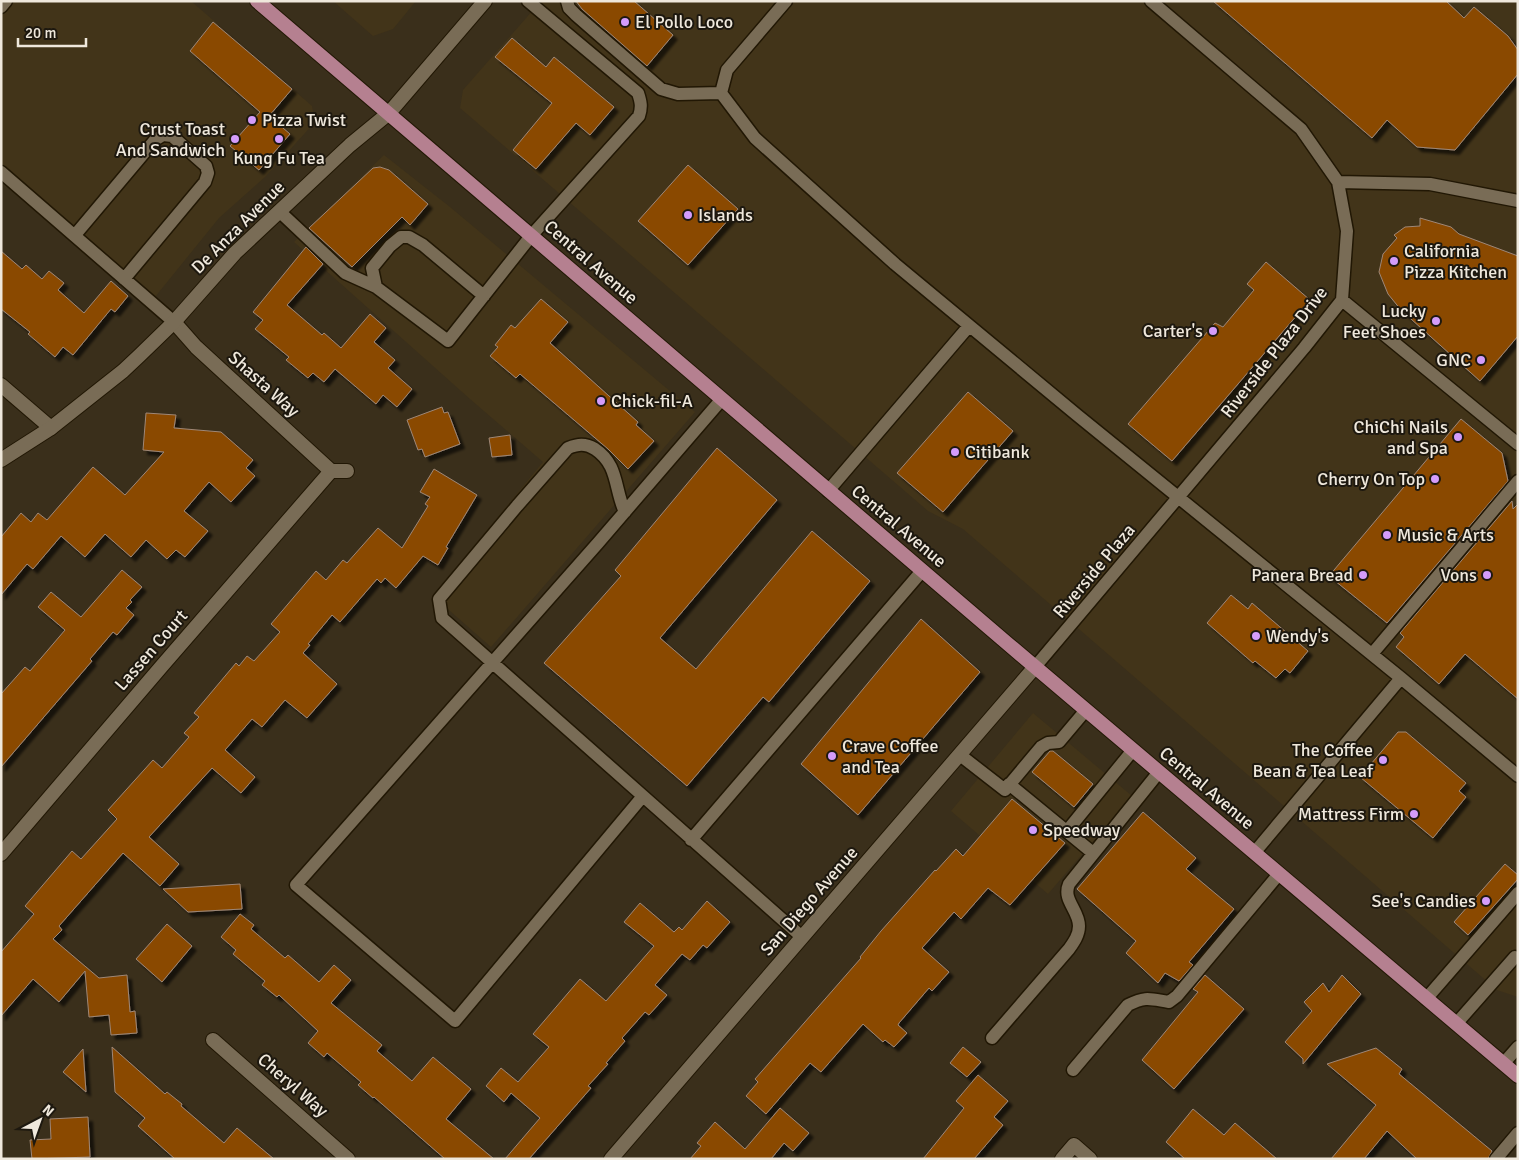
<svg xmlns="http://www.w3.org/2000/svg" width="1519" height="1160" font-family="Signika,sans-serif">
<style>
.built{fill:#423419}
.building{fill:#8a4900;stroke:#9e8777;filter:url(#shadow)}
.lines{fill:none;stroke-linecap:round;stroke-linejoin:round}
.service-casing{stroke:#211704;stroke-width:15}
.minor-casing{stroke:#211704;stroke-width:16}
.tertiary-casing{stroke:#211704;stroke-width:16}
.primary-casing{stroke:#211704;stroke-width:16}
.service{stroke:#796c56;stroke-width:12}
.minor{stroke:#796c56;stroke-width:14}
.tertiary{stroke:#796c56;stroke-width:14}
.primary{stroke:#b58090;stroke-width:14}
.poi-dot{fill:#d49cfb;stroke:#1d180f;stroke-width:2}
.labels{text-anchor:middle;dominant-baseline:central;stroke-width:4;stroke-linejoin:round;paint-order:stroke}
.poi-label{font-size:18px;fill:#efe8dc;stroke:#1d180f;text-anchor:end}
.street-label{font-size:18px;fill:#efe8dc;stroke:#1d180f}
</style>
<defs>
<filter id="shadow"><feDropShadow dx="4.5" dy="4.5" stdDeviation="1" flood-color="#0009"/></filter>
</defs>
<rect width="100%" height="100%" fill="#3a2f1b"/>
<!-- built -->
<path class="built" d="M1,1H191L312,106L315,122L265,177L219,218L155,297L1,165Z
M333,1H416L393,29L373,36Z
M541,1H1518V997L1497,990L963,529L928,511L460,108L463,90Z
M384,155L450,207L695,412L491,647L433,596L543,462L470,399L294,242Z
M1033,713L1132,796L1048,894L951,811Z"/>
<!-- building -->
<path class="building" d="M576,1H634L673,35L647,66L582,9Z
M1213,1H1446L1464,18L1474,7L1508,36L1518,50V74L1455,150L1417,147L1387,120L1372,138Z
M213,22L292,89L269,116L290,134L259,170L230,146L260,112L190,51Z
M512,38L546,67L554,57L614,107L590,135L576,123L536,169L513,150L552,103L495,57Z
M688,165L738,209L688,265L638,221Z
M380,167L389,170L428,204L410,225L402,217L352,267L309,228L373,168Z
M1420,218L1451,227L1459,234L1518,256V336L1480,381L1401,310L1388,294L1379,272L1383,254L1397,238L1394,235L1405,227L1420,226Z
M306,247L323,264L287,305L322,335L324,333L341,348L370,314L386,328L374,342L395,360L388,368L412,389L397,407L383,395L376,404L335,369L324,382L313,373L308,378L286,360L289,357L255,329L263,320L253,312Z
M1,251L22,269L26,265L42,279L49,271L64,283L58,290L84,313L111,281L128,296L115,312L111,309L73,355L63,347L55,357L28,334L30,332L1,309Z
M1266,262L1310,300L1172,461L1128,424L1215,323L1223,327L1254,290L1247,284Z
M541,299L568,322L550,343L638,422L636,425L654,441L628,469L608,449L520,374L516,378L490,356L498,347L495,345L511,325L515,328Z
M968,392L1013,431L943,512L897,473Z
M442,407L444,413L448,412L460,444L425,457L422,449L418,450L407,420Z
M146,413L176,415L174,428L221,432L253,460L246,468L255,476L231,502L209,482L184,511L208,531L185,557L176,550L167,559L146,540L131,557L105,534L85,557L61,536L33,569L27,564L1,595V537L21,513L31,522L38,513L47,520L93,467L125,495L164,452L143,450Z
M1461,419L1502,453L1508,481L1387,623L1329,576Z
M510,435L512,455L492,457L489,438Z
M717,448L777,500L660,638L696,669L812,531L870,581L769,702L763,697L687,786L544,663L621,576L615,570Z
M434,469L477,495L446,547L448,548L438,565L423,556L396,588L385,578L381,583L377,579L340,622L332,615L308,644L310,645L303,653L337,684L307,718L285,700L262,727L252,719L225,750L255,777L241,793L212,768L149,837L179,864L160,886L123,853L59,926L62,930L53,939L99,978L127,975L130,1012L135,1011L137,1033L111,1035L109,1015L89,1017L85,971L59,1002L33,979L1,1016V952L34,914L25,906L72,851L81,859L117,819L108,810L153,760L162,768L189,737L184,733L199,717L194,713L236,663L239,666L247,656L254,661L280,632L271,624L316,571L326,580L343,560L347,563L378,528L402,548L428,506L425,504L430,497L420,492Z
M1512,501L1513,509L1518,504V699L1465,654L1439,684L1396,647L1404,637L1400,633Z
M122,570L142,587L130,600L132,602L126,608L134,615L117,635L113,632L90,659L92,661L1,767V694L25,667L30,671L65,630L38,607L51,592L81,617Z
M1231,595L1248,609L1252,603L1308,651L1290,673L1285,669L1276,678L1255,661L1253,663L1207,623Z
M921,619L980,672L858,815L801,764Z
M1398,732H1406L1466,783L1459,791L1466,797L1433,838L1360,777Z
M1050,751H1053L1093,784L1074,807L1032,772Z
M1012,799L1065,843L1010,905L988,888L961,919L954,912L922,948L949,972L932,991L929,988L899,1023L898,1025L907,1033L894,1047L885,1040L883,1042L863,1024L821,1072L810,1063L766,1114L746,1096L758,1082L755,1079L861,958L860,957L881,931L935,870L936,871L956,849L963,856Z
M1143,812L1196,858L1186,869L1234,909L1189,962L1193,965L1179,981L1165,973L1158,983L1126,953L1136,941L1077,889Z
M1505,864L1518,875V879L1468,935L1454,922Z
M240,884L242,909L188,912L163,889Z
M707,901L730,922L707,948L703,945L690,960L682,954L655,985L667,995L649,1015L645,1012L622,1038L625,1041L606,1063L608,1064L588,1086L591,1088L529,1159H505L540,1118L511,1093L504,1102L486,1086L501,1068L518,1082L549,1047L533,1034L580,979L606,1001L654,946L624,922L640,903L674,932L679,927L682,930Z
M240,914L254,925L251,929L285,958L288,955L319,982L334,965L351,980L331,1003L382,1045L377,1051L412,1081L433,1057L471,1089L446,1119L494,1159H445L374,1097L373,1098L358,1085L361,1082L327,1053L324,1057L308,1043L318,1031L279,995L277,997L262,985L265,981L233,954L236,950L221,937Z
M167,924L192,946L162,982L136,959Z
M1205,975L1244,1009L1174,1089L1142,1060L1198,992L1193,989Z
M1342,975L1361,994L1303,1064V1059L1285,1042L1312,1011L1304,1002L1323,983L1329,992Z
M112,1047L165,1094L167,1092L182,1104L181,1106L224,1143L237,1128L274,1159H175L138,1126L145,1118L115,1092Z
M963,1047L981,1062L967,1077L950,1063Z
M1376,1048L1402,1069L1399,1074L1492,1151L1488,1159H1417L1387,1131L1364,1159H1331L1376,1105L1327,1064Z
M83,1049L86,1092L63,1072Z
M978,1075L1008,1101L994,1117L1003,1125L974,1159H923L964,1108L956,1101Z
M780,1108L809,1133L793,1151L784,1143L771,1159H690L701,1146L697,1143L715,1122L745,1149Z
M1193,1109L1224,1135L1235,1123L1277,1159H1185L1166,1142Z
M88,1117L90,1157L32,1159L30,1140L51,1139L50,1119Z"/>
<g class="lines">
<defs>
<path id="service" d="M567,1L569,8L576,15L661,89L678,94L721,93
M786,1L727,70L721,93L755,138L895,264L1077,415L1401,678L1518,776
M1,7L6,1
M1,172L174,322
M1338,182L1430,184L1518,201
M279,211L345,273L376,287
M75,235L155,140L163,135L172,136L206,166L208,173L205,182L124,279
M484,296L423,245L409,237H401L390,246L372,268L376,287L448,341L531,236L639,116C642,107 641,102 638,93L528,1
M1342,300L1518,444
M722,399L598,543L296,885L455,1021L643,796L802,937
M828,491L969,326
M625,512C614,489 619,465 595,449C585,443 578,444 568,448L517,506L439,599L442,618L643,796
M1372,654L1518,481
M1035,667L1304,348L1342,300L1347,231L1338,182L1301,129L1151,1
M960,755L1005,790L1041,747L1048,743L1059,742L1086,710
M1009,784L1093,853
M1067,831L1133,750
M691,840L922,571
M1254,853L1401,678
M1426,999L1518,893
M1456,1024L1515,957
M992,1038L1069,949C1074,942 1079,935 1079,926C1079,910 1062,900 1069,884L1159,772
M1503,1064L1518,1047
M1073,1070L1128,1005C1146,996 1150,999 1169,1002L1177,996L1279,874
M1496,1159L1518,1133"/>
<path id="minor" d="M174,322L196,347L331,471
M1,385L51,428
M331,471H347
M1,854L161,667L331,471
M213,1040L348,1159
M1062,1159L1074,1145L1090,1159"/>
<path id="tertiary" d="M1,460L51,428L123,371L140,355L174,322L235,253L350,145L389,113L485,1
M611,1159L1035,667"/>
<path id="primary" d="M257,1L1008,644L1518,1076"/>
</defs>
<!-- service casing -->
<use href="#service" class="service-casing"/>
<!-- minor casing -->
<use href="#minor" class="minor-casing"/>
<!-- tertiary casing -->
<use href="#tertiary" class="tertiary-casing"/>
<!-- primary casing -->
<use href="#primary" class="primary-casing"/>
<!-- service -->
<use href="#service" class="service"/>
<!-- minor -->
<use href="#minor" class="minor"/>
<!-- tertiary -->
<use href="#tertiary" class="tertiary"/>
<!-- primary -->
<use href="#primary" class="primary"/>
</g>
<!-- markers -->
<g class="poi-dot">
<circle cx="625" cy="22" r="5"/>
<circle cx="252" cy="120" r="5"/>
<circle cx="235" cy="139" r="5"/>
<circle cx="279" cy="139" r="5"/>
<circle cx="688" cy="215" r="5"/>
<circle cx="1394" cy="261" r="5"/>
<circle cx="1436" cy="321" r="5"/>
<circle cx="1213" cy="331" r="5"/>
<circle cx="1481" cy="360" r="5"/>
<circle cx="601" cy="401" r="5"/>
<circle cx="1458" cy="437" r="5"/>
<circle cx="955" cy="452" r="5"/>
<circle cx="1435" cy="479" r="5"/>
<circle cx="1387" cy="535" r="5"/>
<circle cx="1363" cy="575" r="5"/>
<circle cx="1487" cy="575" r="5"/>
<circle cx="1256" cy="636" r="5"/>
<circle cx="832" cy="756" r="5"/>
<circle cx="1383" cy="760" r="5"/>
<circle cx="1414" cy="814" r="5"/>
<circle cx="1033" cy="830" r="5"/>
<circle cx="1486" cy="901" r="5"/>
</g>
<g class="labels">
<!-- poi labels -->
<g class="poi-label">
<text x="635" y="22" text-anchor="start">El Pollo Loco</text>
<text x="262" y="120" text-anchor="start">Pizza Twist</text>
<text x="225" y="129">Crust Toast<tspan x="225" dy="21">And Sandwich</tspan></text>
<text x="279" y="158" text-anchor="middle">Kung Fu Tea</text>
<text x="698" y="215" text-anchor="start">Islands</text>
<text x="1404" y="251" text-anchor="start">California<tspan x="1404" dy="21">Pizza Kitchen</tspan></text>
<text x="1426" y="311">Lucky<tspan x="1426" dy="21">Feet Shoes</tspan></text>
<text x="1203" y="331">Carter's</text>
<text x="1471" y="360">GNC</text>
<text x="611" y="401" text-anchor="start">Chick-fil-A</text>
<text x="1448" y="427">ChiChi Nails<tspan x="1448" dy="21">and Spa</tspan></text>
<text x="965" y="452" text-anchor="start">Citibank</text>
<text x="1425" y="479">Cherry On Top</text>
<text x="1397" y="535" text-anchor="start">Music &amp; Arts</text>
<text x="1353" y="575">Panera Bread</text>
<text x="1477" y="575">Vons</text>
<text x="1266" y="636" text-anchor="start">Wendy's</text>
<text x="842" y="746" text-anchor="start">Crave Coffee<tspan x="842" dy="21">and Tea</tspan></text>
<text x="1373" y="750">The Coffee<tspan x="1373" dy="21">Bean &amp; Tea Leaf</tspan></text>
<text x="1404" y="814">Mattress Firm</text>
<text x="1043" y="830" text-anchor="start">Speedway</text>
<text x="1476" y="901">See's Candies</text>
</g>
<!-- street labels -->
<g class="street-label">
<text transform="translate(238 227) rotate(-45)">De Anza Avenue</text>
<text transform="translate(591 262) rotate(41)">Central Avenue</text>
<text transform="translate(1274 352) rotate(-52)">Riverside Plaza Drive</text>
<text transform="translate(264 384) rotate(42)">Shasta Way</text>
<text transform="translate(899 526) rotate(40)">Central Avenue</text>
<text transform="translate(1094 571) rotate(-50)">Riverside Plaza</text>
<text transform="translate(151 650) rotate(-49)">Lassen Court</text>
<text transform="translate(1207 788) rotate(40)">Central Avenue</text>
<text transform="translate(809 901) rotate(-49)">San Diego Avenue</text>
<text transform="translate(293 1085) rotate(41)">Cheryl Way</text>
</g>
</g>
<!-- border -->
<rect width="1519" height="1160" fill="none" stroke="#efe8dc" stroke-width="5"/>
<!-- north arrow -->
<g transform="translate(40 1120) rotate(41)" stroke="#1d180f" stroke-width="4" paint-order="stroke">
<path d="M0-4L9 19L0 12L-9 19Z" fill="#efe8dc"/>
<text y="-8" font-size="14" font-weight="bold" text-anchor="middle" fill="#efe8dc">N</text>
</g>
<!-- scale -->
<path d="M18 38v8h68v-8" fill="none" stroke="#efe8dc" stroke-width="2.5"/>
<text x="25" y="38" font-size="15" fill="#efe8dc" stroke="#1d180f" stroke-width="4" paint-order="stroke">20 m</text>
</svg>
